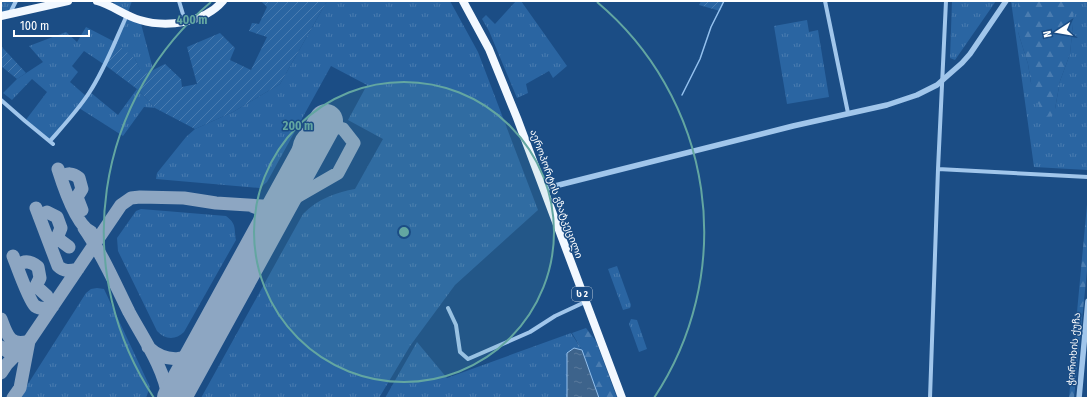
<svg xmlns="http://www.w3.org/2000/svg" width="1089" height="399" font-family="'Fira Sans Condensed','Noto Sans Georgian',sans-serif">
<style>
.grass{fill:url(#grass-tufts)}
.forest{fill:url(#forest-firs)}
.garden{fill:url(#garden-furrows)}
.water{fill:url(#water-ripples);stroke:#94c1ee}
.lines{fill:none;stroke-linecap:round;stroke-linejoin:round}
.stream{stroke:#94c1ee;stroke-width:1.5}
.taxiway{stroke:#8da6c2;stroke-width:13}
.runway{stroke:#8da6c2;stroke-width:34}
.minor{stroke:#a1c6eb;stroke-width:4}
.tertiary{stroke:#a1c6eb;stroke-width:5.5}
.trunk{stroke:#f2f8ff;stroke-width:8}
.ring{fill:none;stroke:#63a6a1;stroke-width:2}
.labels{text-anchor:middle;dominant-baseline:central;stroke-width:3;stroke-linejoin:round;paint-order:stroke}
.shield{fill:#1b4d85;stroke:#bbcada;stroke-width:1}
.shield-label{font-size:9px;font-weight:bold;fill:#fff}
.street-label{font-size:10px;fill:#fff;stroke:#1b4d85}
.centre{fill:#63a6a1;stroke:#1b4d85;stroke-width:2}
.ring-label{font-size:12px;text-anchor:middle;font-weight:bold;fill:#63a6a1;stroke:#1b4d85;stroke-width:3;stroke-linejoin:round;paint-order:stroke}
</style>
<defs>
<pattern id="grass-tufts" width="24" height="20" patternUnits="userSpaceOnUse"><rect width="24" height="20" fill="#2a65a2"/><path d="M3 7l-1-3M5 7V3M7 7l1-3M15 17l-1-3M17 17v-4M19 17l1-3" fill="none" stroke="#4a7cb0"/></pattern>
<pattern id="forest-firs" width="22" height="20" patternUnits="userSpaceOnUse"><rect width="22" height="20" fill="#2a65a2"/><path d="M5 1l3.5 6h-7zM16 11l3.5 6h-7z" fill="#4a7cb0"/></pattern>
<pattern id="garden-furrows" width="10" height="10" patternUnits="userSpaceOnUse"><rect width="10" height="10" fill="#2a65a2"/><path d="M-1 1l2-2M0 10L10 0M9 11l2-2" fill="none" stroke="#4a7cb0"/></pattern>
<pattern id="water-ripples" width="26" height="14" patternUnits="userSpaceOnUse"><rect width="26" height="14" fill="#3d638b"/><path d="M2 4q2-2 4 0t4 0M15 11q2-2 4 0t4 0" fill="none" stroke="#5a7a9c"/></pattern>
</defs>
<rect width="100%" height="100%" fill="#1b4d85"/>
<!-- grass -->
<path class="grass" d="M1,1H16L10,14L1,16Z
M115,1H132L127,15L140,20L153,69L143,76L135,59L105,65L84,51L72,66L78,72L70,82L86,96L90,92L118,115L137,89L155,108L144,107L123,136L79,108L50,141L25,121L47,92L32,79L12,100L3,93L17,79L43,62L29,46L66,32L77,42L86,27L115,42L127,15L112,6Z
M327,1H450L478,52L538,210L455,285L410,346L379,398H201L303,214C318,199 334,193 355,189L383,139L348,120L367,85L331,66L267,182L260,188L156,179L157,173L186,137L195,129L233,112L280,84Z
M516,1H521L567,66L553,78L549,71L526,84L528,93L517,98L489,31L482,19L486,15L495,24Z
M952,1H996L955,60L950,58Z
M1011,1H1018V32L1028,64L1031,83L1055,109L1060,81L1070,54L1073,24V1H1088V170L1034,167Z
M807,20L809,32L818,30L829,97L787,104L774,26Z
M141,209L226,216C237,224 234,229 236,240L184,332C176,340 165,340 157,331L118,251L117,238L136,211Z
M617,266L631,305L630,308L623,310L608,269Z
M97,288L104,289L150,387L146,398H19L86,293L91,289Z
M631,319L637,320L647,349L639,352L629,324Z
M571,333L582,350L574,348L567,353V398H385L417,342L447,378Z"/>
<!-- forest -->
<path class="forest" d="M1018,1H1073V24L1070,54L1060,81L1055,109L1052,116L1043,117L1031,83L1028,64L1018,32Z
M1088,194V261L1074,398H1069Z
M586,328L596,341L617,398H599L582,350L572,333Z"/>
<!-- garden -->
<path class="garden" d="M261,1H327L280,84L233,112L195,129L155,108L137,89L105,65L115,42L135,59L143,75L165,64L181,79L182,87L197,84L187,47L220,33L235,48L230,60L251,70L267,37L249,31L252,23L259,24L267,7Z
M701,1H724L720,11L699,5Z
M1,46L26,73L17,79L1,66Z"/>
<!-- water -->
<path class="water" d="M574,348L582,350L599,398H567V353Z"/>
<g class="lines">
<!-- stream -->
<path class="stream" d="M682,95L700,59L711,27L724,1"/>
<!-- taxiway -->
<path class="taxiway" d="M58,169C63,185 76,225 91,232
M61,178C67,172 73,173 79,178L82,189L77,197L82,210
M252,206C273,213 267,227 260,242
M36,208L58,266C64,272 70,271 78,269
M39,216L47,212L57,217L61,228L57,238L69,247
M84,228C103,255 115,284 129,312C143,338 165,369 168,398
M13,256C17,266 29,301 35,306C41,310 47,308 53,306
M17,266C24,260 31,261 38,267L40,278L36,286L47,296
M1,319C7,335 10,347 29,341L20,388L13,398
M1,347L11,354L18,352
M148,347C165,363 189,363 203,344
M1,373L7,364L29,341L121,205L131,198L140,197L184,198L216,203L279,207L338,173L354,143L343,129C337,127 330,125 324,125C313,126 301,135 299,147C298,153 300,160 302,166"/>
<!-- runway -->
<path class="runway" d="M174,398L326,121"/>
<!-- minor -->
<path class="minor" d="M179,1L185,21
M825,1L848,113
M10,13L16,1
M1,100L25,121L53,144
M50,141C64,125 78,110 89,93C105,69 115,41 127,15
M938,169L1088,177
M448,308L456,325L460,352L468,359L530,332L555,316L585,302
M930,398L938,169L946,1"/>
<!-- tertiary -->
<path class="tertiary" d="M543,189L793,126L887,105L917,95L937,85L962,63L970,54L1006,1
M1079,398L1088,301"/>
<!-- trunk -->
<path class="trunk" d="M97,1C112,5 125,16 140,20C167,28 204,23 223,1
M463,1L489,49L517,118L622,398
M1,16L68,1"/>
</g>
<!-- distance rings -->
<circle cx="404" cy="232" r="150" fill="#63a6a1" fill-opacity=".12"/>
<g class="ring">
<circle cx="404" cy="232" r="150"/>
<path d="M154 398A300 300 0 0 1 211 2M597 2A300 300 0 0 1 654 398"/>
</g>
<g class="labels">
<!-- shield labels -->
<rect class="shield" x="572" y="287" width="20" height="14" rx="3"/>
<g class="shield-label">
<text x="582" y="294">ს 2</text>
</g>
<!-- street labels -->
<g class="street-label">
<text transform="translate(556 194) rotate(70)">აეროპორტის გზატკეცილი</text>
<text transform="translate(1074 349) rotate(-85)">ჭოროხის ქუჩა</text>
</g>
</g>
<circle cx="404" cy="232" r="6" class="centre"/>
<g class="ring-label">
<text x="192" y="24">400 m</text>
<text x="298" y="130">200 m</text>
</g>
<!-- border -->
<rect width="1089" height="399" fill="none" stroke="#ffffff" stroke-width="4"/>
<!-- north arrow -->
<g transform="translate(1057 32) rotate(258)" stroke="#1b4d85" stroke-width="3" paint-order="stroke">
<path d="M0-3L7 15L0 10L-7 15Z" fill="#ffffff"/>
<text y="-6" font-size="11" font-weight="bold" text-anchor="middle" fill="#ffffff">N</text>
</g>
<!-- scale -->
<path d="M14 30v6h75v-6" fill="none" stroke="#ffffff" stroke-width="2"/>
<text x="20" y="30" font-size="12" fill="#ffffff" stroke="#1b4d85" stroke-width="3" paint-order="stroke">100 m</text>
</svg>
